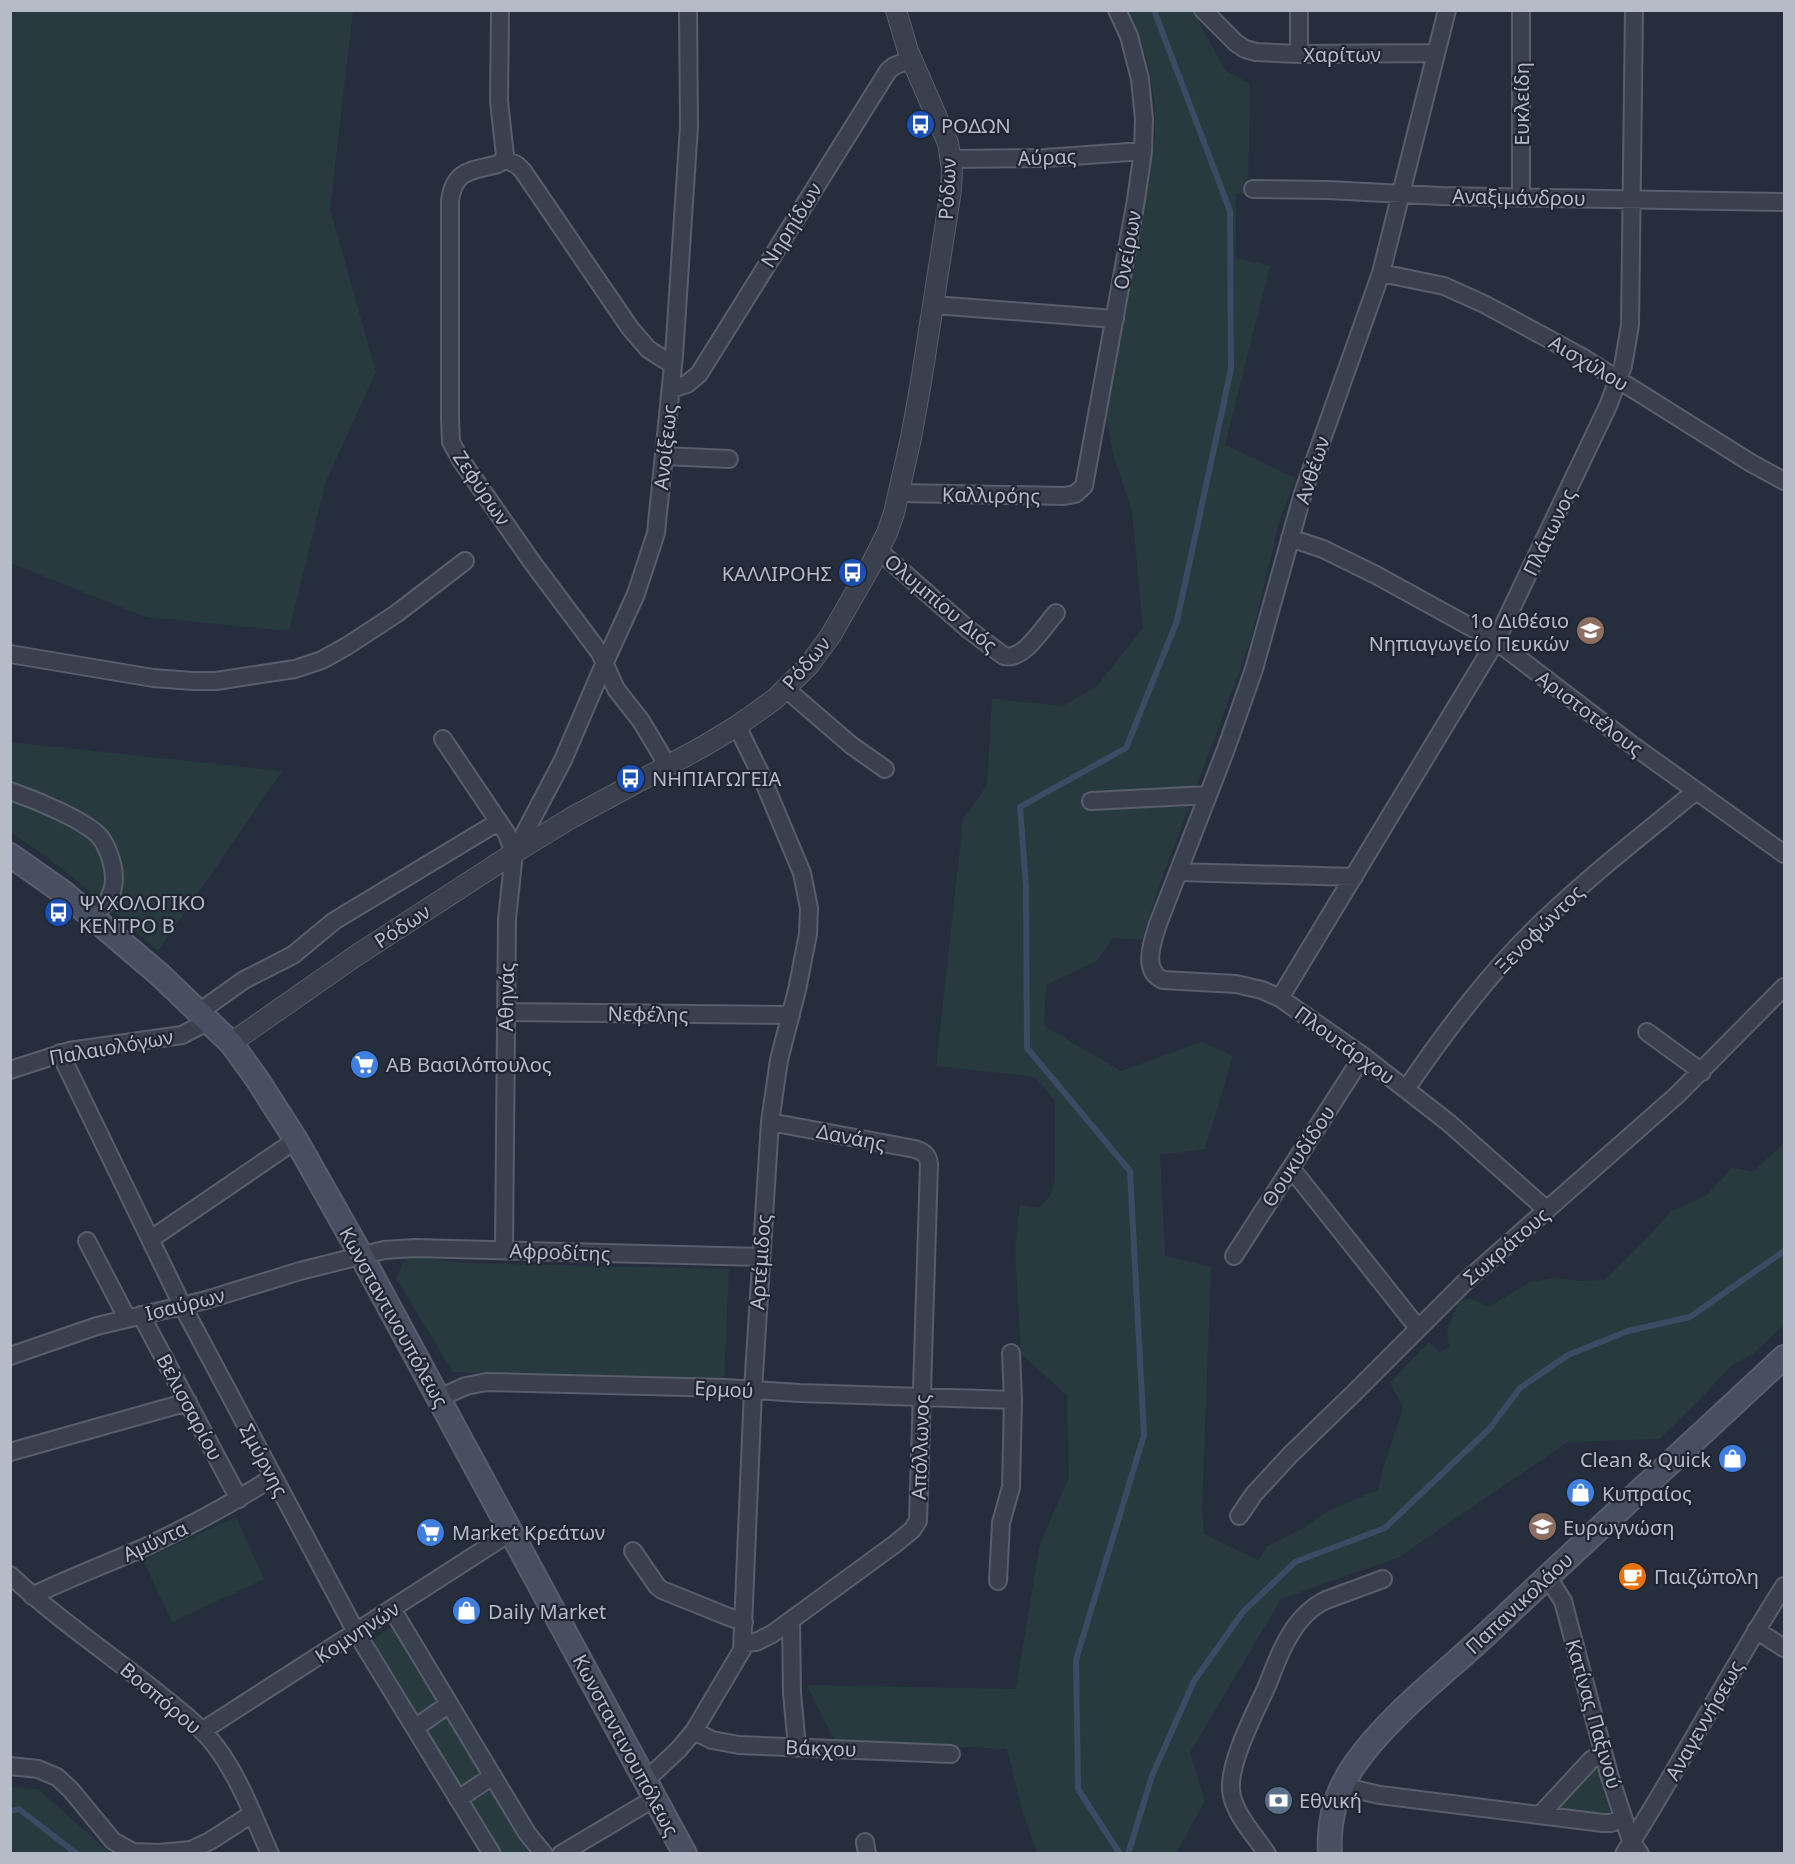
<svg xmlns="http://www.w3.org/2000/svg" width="1795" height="1864" font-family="'Noto Sans',sans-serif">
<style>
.green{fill:#283a3e}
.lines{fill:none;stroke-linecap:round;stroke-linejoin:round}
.stream{stroke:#3d4a64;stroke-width:6}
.minor-casing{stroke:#585e6b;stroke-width:20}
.tertiary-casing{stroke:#585e6b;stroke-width:22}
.secondary-casing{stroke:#585e6b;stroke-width:26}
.minor{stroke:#3a404d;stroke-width:16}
.tertiary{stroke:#3a404d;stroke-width:20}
.secondary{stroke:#484f60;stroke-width:22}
.labels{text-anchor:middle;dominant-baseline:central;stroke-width:4.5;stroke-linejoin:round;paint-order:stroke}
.street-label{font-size:20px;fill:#b6bbc8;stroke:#1f2532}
.poi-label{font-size:20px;fill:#b6bbc8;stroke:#1f2532;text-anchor:start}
</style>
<rect width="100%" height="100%" fill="#262e3d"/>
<!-- green -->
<path class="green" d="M10,11H353L330,209L376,372L326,481L289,631L146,617L11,563Z
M1129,11H1193L1225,70L1250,84L1248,193L1236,194L1235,258L1270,266L1225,445L1296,478L1280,519L1251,640L1159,887L1142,940L1113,938L1097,961L1046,985L1044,1026L1121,1071L1202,1042L1233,1056L1205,1149L1160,1155L1165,1256L1211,1267L1202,1510L1204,1534L1258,1560L1268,1546L1303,1528L1328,1511L1378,1490L1382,1472L1403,1407L1390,1383L1429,1342L1439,1352L1449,1347L1447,1331L1458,1303L1471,1298L1489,1307L1530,1282L1553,1278L1580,1281L1605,1280L1652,1233L1670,1212L1707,1195L1733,1167L1753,1172L1784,1143V1325L1754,1353L1731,1366L1694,1405L1659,1439L1568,1442L1399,1557L1281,1599L1190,1753L1205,1801L1176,1853H1040L1037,1852L1022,1810L1007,1749L835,1741L807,1685L1016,1689L1040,1544L1069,1477L1067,1395L1021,1354L1015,1248L1020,1205L1039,1208L1050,1196L1055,1180V1101L1035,1077L936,1066L963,820L987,785L992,699L1063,706L1097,686L1143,628L1132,511L1114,457L1104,409L1155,139C1155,126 1155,113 1154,101C1152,74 1141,35 1129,11Z
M10,742L282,771L158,951C110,910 64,865 11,833Z
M414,1257L464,1263L729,1269L724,1380L453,1372L396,1278L405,1260Z
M236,1517L264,1579L172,1622L143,1560Z
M392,1626L437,1701L417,1715L373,1640Z
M446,1717L482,1774L461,1788L426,1730Z
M1594,1768L1597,1769L1598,1772L1612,1816L1557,1810V1807Z
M10,1787L38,1789L110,1853H11Z
M491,1789L531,1853H501L469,1802Z"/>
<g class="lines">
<!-- stream -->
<path class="stream" d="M10,1811L19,1809L77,1854
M1120,1854L1078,1789L1076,1660L1144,1435L1130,1171L1027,1048L1026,886L1020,807L1126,748L1177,621L1231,369L1230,211L1154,10
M1128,1854L1152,1776L1194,1681L1243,1612L1295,1562L1385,1528L1490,1428L1520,1388L1568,1355L1628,1331L1690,1317L1784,1251"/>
<defs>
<path id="minor" d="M500,10L499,101L505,156L503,160L498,164C472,171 454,169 450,201V419L451,442L461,460L532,562L600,653L616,689L641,721L668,766
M1203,10L1236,43L1245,49L1256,52L1299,54L1436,53
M1299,10V54
M1447,10L1381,273L1303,493L1254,669L1226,749L1158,924C1153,940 1141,971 1163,980L1236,984L1262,990L1280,998L1363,1056L1449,1123L1547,1210
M1521,10V197
M504,159L517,165L523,171L630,328L648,349L673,365
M952,159L1045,158L1143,151
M1253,189L1328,190L1441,196L1784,202
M1381,273L1444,286L1484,304L1582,357L1751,463L1784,481
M934,305L1115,319
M671,389L687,384L699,374L888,71L894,66L912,59
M664,456L729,459
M900,493L1064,496L1075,494L1084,486L1136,200L1143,151L1144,119L1140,79L1129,36L1117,10
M1290,538L1323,549L1376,575L1496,641L1631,744L1784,854
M879,551L968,629L1004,656C1024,661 1044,626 1056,613
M10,654L153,678L193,681H216L295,669L322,660L347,646L396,614L465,561
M786,689L851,745L885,769
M443,739L507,834L514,853
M10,791C33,799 86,820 101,838C107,847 111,858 113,868C115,879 114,890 108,900C104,906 97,911 92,917
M1091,801L1208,795
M1178,872L1354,877
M1280,998L1496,641L1608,406L1623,366L1630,325L1634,10
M199,1012L244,980L293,955L334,921L498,822
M506,1012L791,1015
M1647,1032L1702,1072
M60,1053L182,1305L356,1632L492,1854
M10,1070L69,1051L182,1035L209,1021
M1406,1089C1447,1029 1492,969 1545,919C1593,873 1645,833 1696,791
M1291,1168L1418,1328
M151,1239L296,1140
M87,1241L127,1318
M504,1250L507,919L514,853L563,760L605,662L636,594L656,533L674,356L689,126L688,10
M1234,1256L1363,1056
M141,1315L239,1499
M10,1356L97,1326L206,1300L300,1271L384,1250L415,1248L761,1257
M439,1398L466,1386L487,1382L725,1388L799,1393L1013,1400
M10,1452L188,1402
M1239,1516L1254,1494L1290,1455L1353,1394L1465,1282L1677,1095L1784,987
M633,1551L657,1586L662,1590L729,1617L744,1622
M10,1575C55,1617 105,1651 153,1689C175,1707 200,1725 217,1748C240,1779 254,1818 270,1854
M1547,1576L1563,1601L1609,1774L1631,1841L1640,1854
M998,1581L1001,1523L1011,1487L1013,1400L1011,1353
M32,1596C69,1578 106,1564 143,1548C188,1527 232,1504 273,1477
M392,1609L527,1833L544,1854
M791,1620L792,1693L797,1747
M1756,1630L1784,1648
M743,1643L756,1642L772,1634L895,1544L912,1530L918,1521L929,1164C928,1155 924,1152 915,1149L770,1122
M415,1728L449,1704
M202,1731L511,1532
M694,1731L712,1740L739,1745L951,1754
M10,1766L38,1769L57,1777L71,1790L113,1841L133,1852L159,1853L191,1850L210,1841L252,1814
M645,1781L679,1749L694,1731L742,1650L753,1390L770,1122L779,1060L797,990L808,934L809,908L802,873L760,773L737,726
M1341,1786L1380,1795L1603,1823H1611L1623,1818
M458,1799L493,1776
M1541,1814L1591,1760L1603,1753
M865,1842L867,1854
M561,1854L655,1798
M1267,1854C1254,1834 1233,1813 1231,1790C1229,1761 1255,1713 1267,1686C1274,1669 1280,1650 1290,1635C1298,1621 1311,1607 1326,1600L1383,1579
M1624,1854C1680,1766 1728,1674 1784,1586"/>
<path id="tertiary" d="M231,1043L357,955L514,853L571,818L704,746L737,726L775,699L809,665L831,635L870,567L887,533L894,513L911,438L921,382L951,190L952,169L948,143L908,51L896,10"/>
<path id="secondary" d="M10,855L64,893L160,975L231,1043L257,1079L296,1140L361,1255L685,1854
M1330,1854C1328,1821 1336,1791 1355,1764C1389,1715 1448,1671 1491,1630C1588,1538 1687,1448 1784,1357"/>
</defs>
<!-- minor casing -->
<use href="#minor" class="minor-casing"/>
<!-- tertiary casing -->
<use href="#tertiary" class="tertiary-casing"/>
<!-- secondary casing -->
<use href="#secondary" class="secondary-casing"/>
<!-- minor -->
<use href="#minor" class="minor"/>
<!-- tertiary -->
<use href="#tertiary" class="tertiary"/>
<!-- secondary -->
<use href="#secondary" class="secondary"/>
</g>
<!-- icons -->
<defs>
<symbol id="bus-disc" viewBox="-11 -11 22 22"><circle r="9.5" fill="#1a4fb4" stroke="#1f2532"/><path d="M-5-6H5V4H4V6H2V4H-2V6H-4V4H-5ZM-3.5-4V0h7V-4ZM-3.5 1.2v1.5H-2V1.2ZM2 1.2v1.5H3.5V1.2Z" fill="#fff"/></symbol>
<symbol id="school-disc" viewBox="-11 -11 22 22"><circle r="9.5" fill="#8d6e63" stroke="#1f2532"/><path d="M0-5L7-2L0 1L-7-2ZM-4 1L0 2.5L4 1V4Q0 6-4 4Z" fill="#fff"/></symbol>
<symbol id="supermarket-disc" viewBox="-11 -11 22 22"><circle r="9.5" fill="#3f7fe0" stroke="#1f2532"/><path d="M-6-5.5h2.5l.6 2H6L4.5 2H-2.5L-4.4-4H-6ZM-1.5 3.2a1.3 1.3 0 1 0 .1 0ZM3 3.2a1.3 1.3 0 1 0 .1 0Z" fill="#fff"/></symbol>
<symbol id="shop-disc" viewBox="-11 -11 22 22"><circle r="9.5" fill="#3f7fe0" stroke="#1f2532"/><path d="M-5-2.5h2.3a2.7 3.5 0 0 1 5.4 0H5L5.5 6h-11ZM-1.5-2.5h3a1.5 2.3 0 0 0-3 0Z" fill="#fff"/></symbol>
<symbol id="cafe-disc" viewBox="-11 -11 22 22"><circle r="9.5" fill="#e8710a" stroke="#1f2532"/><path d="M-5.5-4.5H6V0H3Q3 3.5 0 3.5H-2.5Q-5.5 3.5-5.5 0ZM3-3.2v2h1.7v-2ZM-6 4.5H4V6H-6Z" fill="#fff"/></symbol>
<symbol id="bank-disc" viewBox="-11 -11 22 22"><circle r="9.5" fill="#5c6f8a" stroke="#1f2532"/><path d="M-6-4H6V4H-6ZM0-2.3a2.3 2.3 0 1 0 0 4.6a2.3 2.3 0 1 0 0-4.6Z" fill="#fff"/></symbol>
</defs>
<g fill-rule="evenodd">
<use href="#bus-disc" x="904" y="108" width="33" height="33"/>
<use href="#bus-disc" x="836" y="556" width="33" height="33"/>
<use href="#school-disc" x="1574" y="614" width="33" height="33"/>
<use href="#bus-disc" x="614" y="762" width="33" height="33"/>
<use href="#bus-disc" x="42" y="896" width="33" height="33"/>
<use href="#supermarket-disc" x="348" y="1048" width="33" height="33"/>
<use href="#shop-disc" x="1716" y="1442" width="33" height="33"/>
<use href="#shop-disc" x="1564" y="1476" width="33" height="33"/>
<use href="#school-disc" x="1526" y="1510" width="33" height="33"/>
<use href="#supermarket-disc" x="414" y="1516" width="33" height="33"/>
<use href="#cafe-disc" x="1616" y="1560" width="33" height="33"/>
<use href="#shop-disc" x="450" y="1594" width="33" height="33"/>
<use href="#bank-disc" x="1262" y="1784" width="33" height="33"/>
</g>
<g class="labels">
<!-- street labels -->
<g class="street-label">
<text x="1342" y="54">Χαρίτων</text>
<text transform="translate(1521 104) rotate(-90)">Ευκλείδη</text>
<text transform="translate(1047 157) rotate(-2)">Αύρας</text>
<text transform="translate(947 189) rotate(-87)">Ρόδων</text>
<text transform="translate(1519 197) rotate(1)">Αναξιμάνδρου</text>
<text transform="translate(791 225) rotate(-58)">Νηρηίδων</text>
<text transform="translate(1127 250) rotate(-80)">Ονείρων</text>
<text transform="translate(1589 363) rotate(31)">Αισχύλου</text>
<text transform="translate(665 447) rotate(-84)">Ανοίξεως</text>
<text transform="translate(1312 470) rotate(-72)">Ανθέων</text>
<text transform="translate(482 488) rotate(56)">Ζεφύρων</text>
<text transform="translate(991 495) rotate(1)">Καλλιρόης</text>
<text transform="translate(1549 532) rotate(-64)">Πλάτωνος</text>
<text transform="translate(941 603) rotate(40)">Ολυμπίου Διός</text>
<text transform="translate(806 663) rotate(-50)">Ρόδων</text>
<text transform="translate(1590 713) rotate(37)">Αριστοτέλους</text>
<text transform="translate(402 926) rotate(-33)">Ρόδων</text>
<text transform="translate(1539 929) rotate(-45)">Ξενοφώντος</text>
<text transform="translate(506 997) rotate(-89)">Αθηνάς</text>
<text transform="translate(648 1014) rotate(1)">Νεφέλης</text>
<text transform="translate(1345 1045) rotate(36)">Πλουτάρχου</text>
<text transform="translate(111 1047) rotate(-10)">Παλαιολόγων</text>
<text transform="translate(851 1137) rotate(11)">Δανάης</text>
<text transform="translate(1298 1156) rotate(-57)">Θουκυδίδου</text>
<text transform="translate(1506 1246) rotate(-41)">Σωκράτους</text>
<text transform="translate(560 1252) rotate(2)">Αφροδίτης</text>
<text transform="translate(760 1262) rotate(-86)">Αρτέμιδος</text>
<text transform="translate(185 1304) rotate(-14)">Ισαύρων</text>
<text transform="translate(394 1317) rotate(61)">Κωνσταντινουπόλεως</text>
<text transform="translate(724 1389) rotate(3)">Ερμού</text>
<text transform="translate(190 1407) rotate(62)">Βελισσαρίου</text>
<text transform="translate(920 1447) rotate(-88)">Απόλλωνος</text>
<text transform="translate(264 1460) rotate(62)">Σμύρνης</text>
<text transform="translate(155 1541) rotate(-25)">Αμύντα</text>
<text transform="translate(1519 1603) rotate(-43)">Παπανικολάου</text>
<text transform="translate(357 1632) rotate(-33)">Κομνηνών</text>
<text transform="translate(161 1698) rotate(40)">Βοσπόρου</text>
<text transform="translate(1594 1714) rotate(74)">Κατίνας Παξινού</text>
<text transform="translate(1704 1720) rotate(-60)">Αναγεννήσεως</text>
<text transform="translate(626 1745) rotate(62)">Κωνσταντινουπόλεως</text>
<text transform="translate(821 1748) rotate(2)">Βάκχου</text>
</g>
<!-- poi labels -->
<g class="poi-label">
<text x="941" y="125">ΡΟΔΩΝ</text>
<text x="832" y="573" text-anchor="end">ΚΑΛΛΙΡΟΗΣ</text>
<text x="1569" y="620" text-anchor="end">1ο Διθέσιο<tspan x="1569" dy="23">Νηπιαγωγείο Πευκών</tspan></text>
<text x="652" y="778">ΝΗΠΙΑΓΩΓΕΙΑ</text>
<text x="79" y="902">ΨΥΧΟΛΟΓΙΚΟ<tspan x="79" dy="23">ΚΕΝΤΡΟ B</tspan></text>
<text x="386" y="1064">ΑΒ Βασιλόπουλος</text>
<text x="1711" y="1459" text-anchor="end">Clean &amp; Quick</text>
<text x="1602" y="1493">Κυπραίος</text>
<text x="1563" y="1527">Ευρωγνώση</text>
<text x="452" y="1532">Market Κρεάτων</text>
<text x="1654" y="1576">Παιζώπολη</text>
<text x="488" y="1611">Daily Market</text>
<text x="1299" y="1800">Εθνική</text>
</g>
</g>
<!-- border -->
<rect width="1795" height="1864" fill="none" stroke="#b6bbc8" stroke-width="24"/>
</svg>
